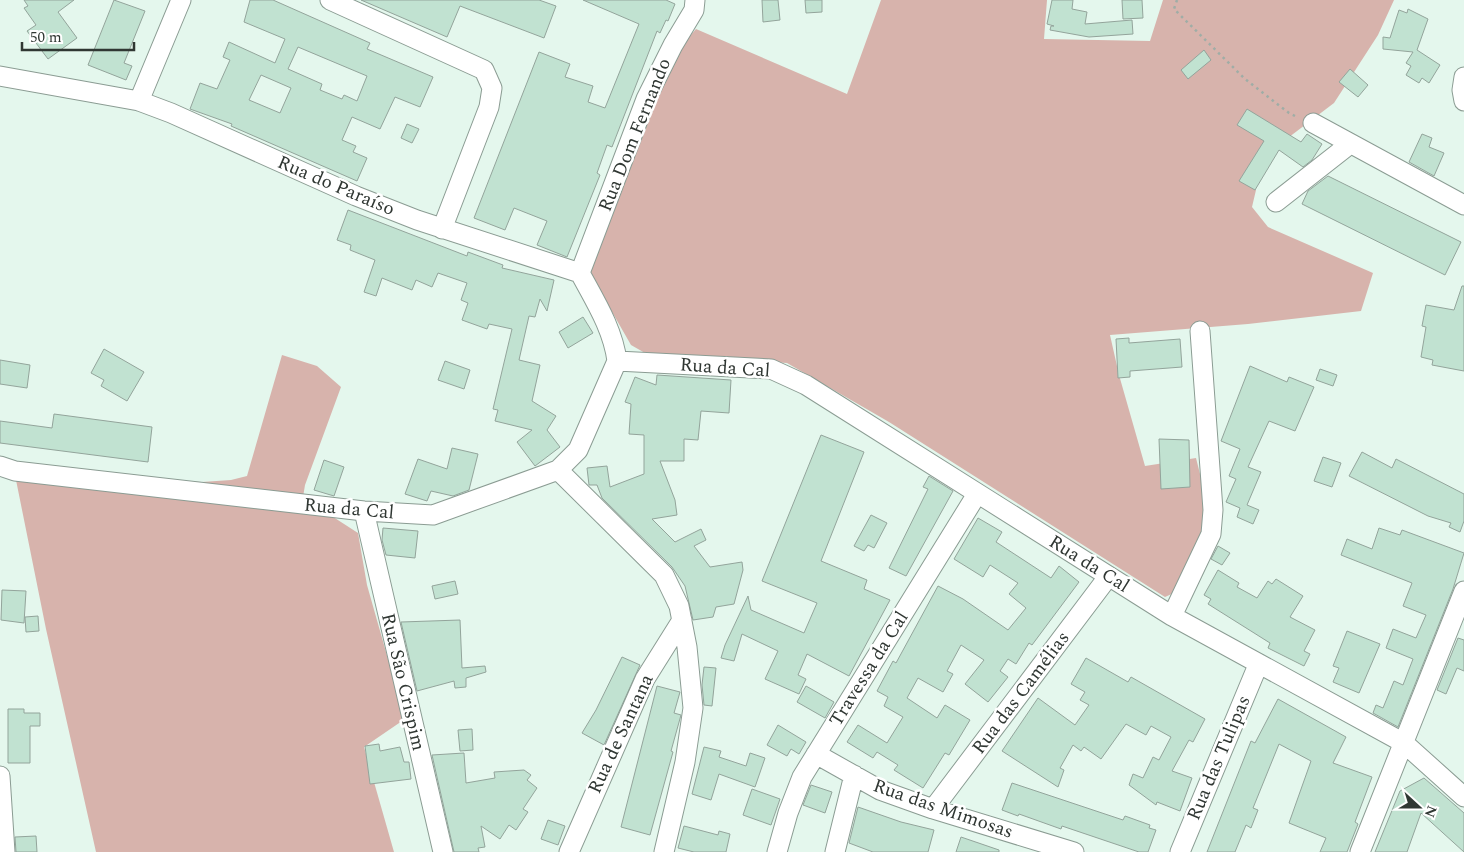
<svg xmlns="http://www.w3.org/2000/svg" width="1464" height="852" font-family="Spectral,serif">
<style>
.forest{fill:#d7b3ac}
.building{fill:#c1e2d1;stroke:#93a49b;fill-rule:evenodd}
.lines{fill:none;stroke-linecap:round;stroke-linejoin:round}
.minor-casing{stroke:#8b9c93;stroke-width:21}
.path{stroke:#9fada6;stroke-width:2.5;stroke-dasharray:2.5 4;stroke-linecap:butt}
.minor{stroke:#fff;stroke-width:19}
.labels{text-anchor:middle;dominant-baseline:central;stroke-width:5;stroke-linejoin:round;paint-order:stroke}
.street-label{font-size:19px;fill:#303733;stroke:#fff}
</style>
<rect width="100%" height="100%" fill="#e4f7ed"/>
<!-- forest -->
<path class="forest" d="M881,0H1047L1044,39L1150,41L1163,0H1394L1378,35L1334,103L1252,165L1256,190L1252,207L1268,227L1373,273L1361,311L1248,324L1110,335L1119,375L1145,466L1196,458L1210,514L1176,592L1165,597L889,422L787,363L645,353L631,345L592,277L589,261L669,60L696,29L847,94Z
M282,355L317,366L341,387L305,485L302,503L327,513L358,533L367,585L405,719L364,747L394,852H96L46,629L15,475L202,482L231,480L247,476Z"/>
<!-- building -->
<path class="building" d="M24,0H74L58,12L77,38L48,59L27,31L36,25L24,8L28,6Z
M114,0L145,11L124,63L132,66L126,80L88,65Z
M250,0H273L370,43L367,49L433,77L420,107L395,97L380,129L352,117L342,140L356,146L353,152L367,158L357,181L231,126L232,124L190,109L200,83L217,89L230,60L223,57L229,42L275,63L285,39L244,22ZM298,47L367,76L357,101L344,95L342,99L320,90L322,84L288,69ZM261,75L291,88L280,113L249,100Z
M361,0H539L556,6L544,38L460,6L447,37Z
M583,0H666L675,4L668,21L666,20L660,33L657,31L612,147L607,145L597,173L600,175L567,257L537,245L547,221L514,208L505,230L474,218L539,52L570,64L565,77L593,86L588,102L605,108L639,24Z
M762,0H778L780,20L763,22Z
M805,0H822V12L806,13Z
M1052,0H1073L1072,9L1087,12L1085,24L1132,20L1133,34L1089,37L1050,30L1051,26H1054L1047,24Z
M1122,0H1142L1143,18L1123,19Z
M1408,9L1428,19L1417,50L1440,65L1429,83L1422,78L1419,83L1406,75L1411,66L1406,63L1413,52L1383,49V37L1390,38L1399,10L1407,13Z
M1204,50L1211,60L1188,79L1181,70Z
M1350,69L1368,85L1358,97L1339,82Z
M1247,109L1301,142L1307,134L1322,144L1312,160L1303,167L1279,150L1255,190L1239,181L1264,141L1237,125Z
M407,124L419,129L412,143L401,138Z
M1422,134L1432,138L1429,147L1444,153L1434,176L1409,162Z
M1328,176L1461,242L1445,275L1302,204L1308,191Z
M348,210L467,256L468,252L503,265L502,268L554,280L547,311L540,299L535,317L529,316L519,360L540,365L532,401L556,416L547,430L560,447L535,466L517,442L532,430L495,421L498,410L493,409L512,329L489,324L487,329L462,320L468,303L461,300L467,283L438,273L432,287L416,280L412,290L382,278L376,296L364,292L375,260L350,250L351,245L337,240Z
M1462,286H1464V371L1432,365L1433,360L1421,357L1426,327L1422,326L1426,305L1454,310Z
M583,317L593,333L568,348L559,332Z
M1129,338V343L1180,339L1182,367L1130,371V377L1118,378L1116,339Z
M104,349L144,372L127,401L101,386L104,380L91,373Z
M0,360L30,365L27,388L0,384Z
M445,361L470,370L464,389L438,380Z
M1250,366L1287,382L1289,377L1314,387L1295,431L1269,421L1248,467L1261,472L1247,505L1259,510L1253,524L1237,517L1240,508L1226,502L1236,479L1229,476L1240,449L1221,441Z
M1320,369L1337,375L1333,386L1316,380Z
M657,375L731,380L729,413L701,411L698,440L684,439V461H660L675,500L677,515L652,519L675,542L701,529L706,540L694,546L710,567L742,562L743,570L734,604L716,607L713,617L693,620L685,586L672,567L602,498L597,485H589L587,468L607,466L610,487L644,474V435L629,434L631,404L625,402L635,377L656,385Z
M54,414L152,427L148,462L0,443V421L52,428Z
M821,435L864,452L821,561L867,580L864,589L890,600L849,676L807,654L798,675L806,679L799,694L765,679L778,651L742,634L734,661L721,658L725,645L748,596L751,610L804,633L817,603L762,581Z
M1159,439L1189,440L1190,487L1161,489Z
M452,448L478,454L469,490L453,496L431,491L427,501L405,494L418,459L447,469Z
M1362,452L1392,468L1396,459L1464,494V521L1460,532L1449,527L1451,523L1428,516L1349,476Z
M1323,457L1341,463L1332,487L1314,481Z
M324,460L344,467L334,496L314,490Z
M929,476L953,491L906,576L889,568L928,489L923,487Z
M871,515L887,523L874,548L868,545L864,551L854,546Z
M978,518L1002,532L996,542L1051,578L1059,566L1079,582L1032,645L1029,643L1016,664L1008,659L1000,671L1008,677L988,702L965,684L984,660L961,645L947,671L953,674L943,692L918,678L907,698L937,718L945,705L970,720L949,755L945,753L923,788L894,770L898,765L877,752L873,758L847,742L858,725L887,743L903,717L884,706L888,697L877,691L893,661L896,663L938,586L963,599L1008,630L1026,608L1009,594L1018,583L990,565L983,577L954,559Z
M383,528L418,531L415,558L386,555L382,540Z
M1379,528L1400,535L1402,530L1464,553L1453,589L1398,727L1373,713L1376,705L1383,708L1394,681L1403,685L1413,659L1386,648L1393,629L1416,638L1426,615L1403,606L1412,583L1341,555L1347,539L1372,549Z
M1218,546L1230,553L1222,565L1211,559Z
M1218,570L1239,583L1237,587L1257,598L1268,581L1272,584L1276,579L1303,596L1290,617L1315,630L1304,651L1310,654L1304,666L1268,648L1270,643L1208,604L1211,599L1204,595Z
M455,581L458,594L435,599L432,586Z
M2,590L26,591L24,623L1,620Z
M38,616L39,631L26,632L25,617Z
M460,620L462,668L485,666L486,672L466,678V687L455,688L454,681L417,691L401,622Z
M1347,631L1380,644L1359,693L1333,682L1339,668L1333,666Z
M1458,638L1464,640V671L1457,668L1446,694L1437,690Z
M622,657L640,665L604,745L582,733L596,710Z
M1086,658L1128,682L1131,677L1205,719L1193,742L1189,740L1172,771L1192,778L1180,811L1157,802L1156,805L1129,785L1133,774L1143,778L1153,757L1159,760L1171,737L1151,726L1146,735L1126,724L1101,759L1084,747L1081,751L1073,745L1060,768L1064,770L1058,787L1002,751L1038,698L1075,725L1089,705L1080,700L1085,692L1071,684Z
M704,667L716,668L712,706L704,705L702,685Z
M657,686L680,692L674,713L681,715L671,751L673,752L650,835L621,827Z
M806,686L834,702L825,718L797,702Z
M1278,699L1346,737L1333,763L1372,777L1355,822L1358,824L1347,852H1320L1326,838L1289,823L1311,761L1279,744L1253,808L1258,810L1251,828L1246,825L1235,852H1207L1251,741L1255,743Z
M8,709H24V713H40V726H30V763H8Z
M778,725L806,742L799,754L791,749L787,756L767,745Z
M472,729L473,750L460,751L458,730Z
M379,744L380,751L400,747L404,762H409L411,779L370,784L365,746Z
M704,747L721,751L719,757L746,766L750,753L765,758L755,787L719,774L711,800L692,794Z
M464,753L466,783L495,778L494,772L524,770L531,775L527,780L537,788L523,809L528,812L516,830L509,825L500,839L481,826L485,847L478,848L479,852H454L432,755Z
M1424,778L1464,813V852L1421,813L1407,852H1375L1400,791Z
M1012,783L1123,820L1125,816L1150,825L1149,828L1156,830L1148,852H1139L1062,826L1061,829L1019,814L1018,816L1002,810Z
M811,785L832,792L825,813L803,805Z
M752,789L780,799L771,825L743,815Z
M858,807L901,822L934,830L928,852H873L849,843Z
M548,820L565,826L558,845L541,839Z
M684,826L718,835L719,831L730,834L726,852H694L678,848Z
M36,836L37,852H16L15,837Z
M961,837L999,850V852H956Z"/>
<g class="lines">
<defs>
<path id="minor" d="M330,0L484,70L492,88L489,107L442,229
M0,76L139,101L171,113L356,196L417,220L580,273C595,301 613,329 617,361
M1464,77L1462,90L1464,101
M139,101L181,0
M1313,123L1464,205
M1276,202L1350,144
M580,273L646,99L673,45L694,10L695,0
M0,466L15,471L364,511L433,515L558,470L578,450L617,361L771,369L806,385L1172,616L1404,743L1464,797
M558,470L664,575L679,606L687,647L693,708L685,762L664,852
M364,511L443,852
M1172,616L1211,534L1213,510L1200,331
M816,754L880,790L933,809L1074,852
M0,776L5,852
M933,809L1108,577
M569,852L645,679L682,620
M777,852L788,813L802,777L977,494
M835,852L854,775
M1180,852L1258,665
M1360,852L1464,591"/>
</defs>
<!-- minor casing -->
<use href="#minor" class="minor-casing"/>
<!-- path -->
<path class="path" d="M1177,0L1174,9L1245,79L1289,113L1297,117"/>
<!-- minor -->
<use href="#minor" class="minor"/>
</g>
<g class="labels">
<!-- street labels -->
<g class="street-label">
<text transform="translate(635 135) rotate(-68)">Rua Dom Fernando</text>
<text transform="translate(336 186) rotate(23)">Rua do Paraíso</text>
<text transform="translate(725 368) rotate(4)">Rua da Cal</text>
<text transform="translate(349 509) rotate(5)">Rua da Cal</text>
<text transform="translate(1089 564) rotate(32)">Rua da Cal</text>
<text transform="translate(869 669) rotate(-58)">Travessa da Cal</text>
<text transform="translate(403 682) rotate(77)">Rua São Crispim</text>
<text transform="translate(1021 693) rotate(-53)">Rua das Camélias</text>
<text transform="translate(621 734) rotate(-65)">Rua de Santana</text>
<text transform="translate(1219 758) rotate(-67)">Rua das Tulipas</text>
<text transform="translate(943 809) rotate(19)">Rua das Mimosas</text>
</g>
</g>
<!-- north arrow -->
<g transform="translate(1419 807) rotate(111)" stroke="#ffffff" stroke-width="4" paint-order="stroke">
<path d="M0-4L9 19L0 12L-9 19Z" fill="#303733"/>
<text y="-8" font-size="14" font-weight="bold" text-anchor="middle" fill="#303733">N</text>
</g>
<!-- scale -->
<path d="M22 42v8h112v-8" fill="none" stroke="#303733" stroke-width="2.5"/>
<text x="30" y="42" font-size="15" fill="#303733" stroke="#ffffff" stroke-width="4" paint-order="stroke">50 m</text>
</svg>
